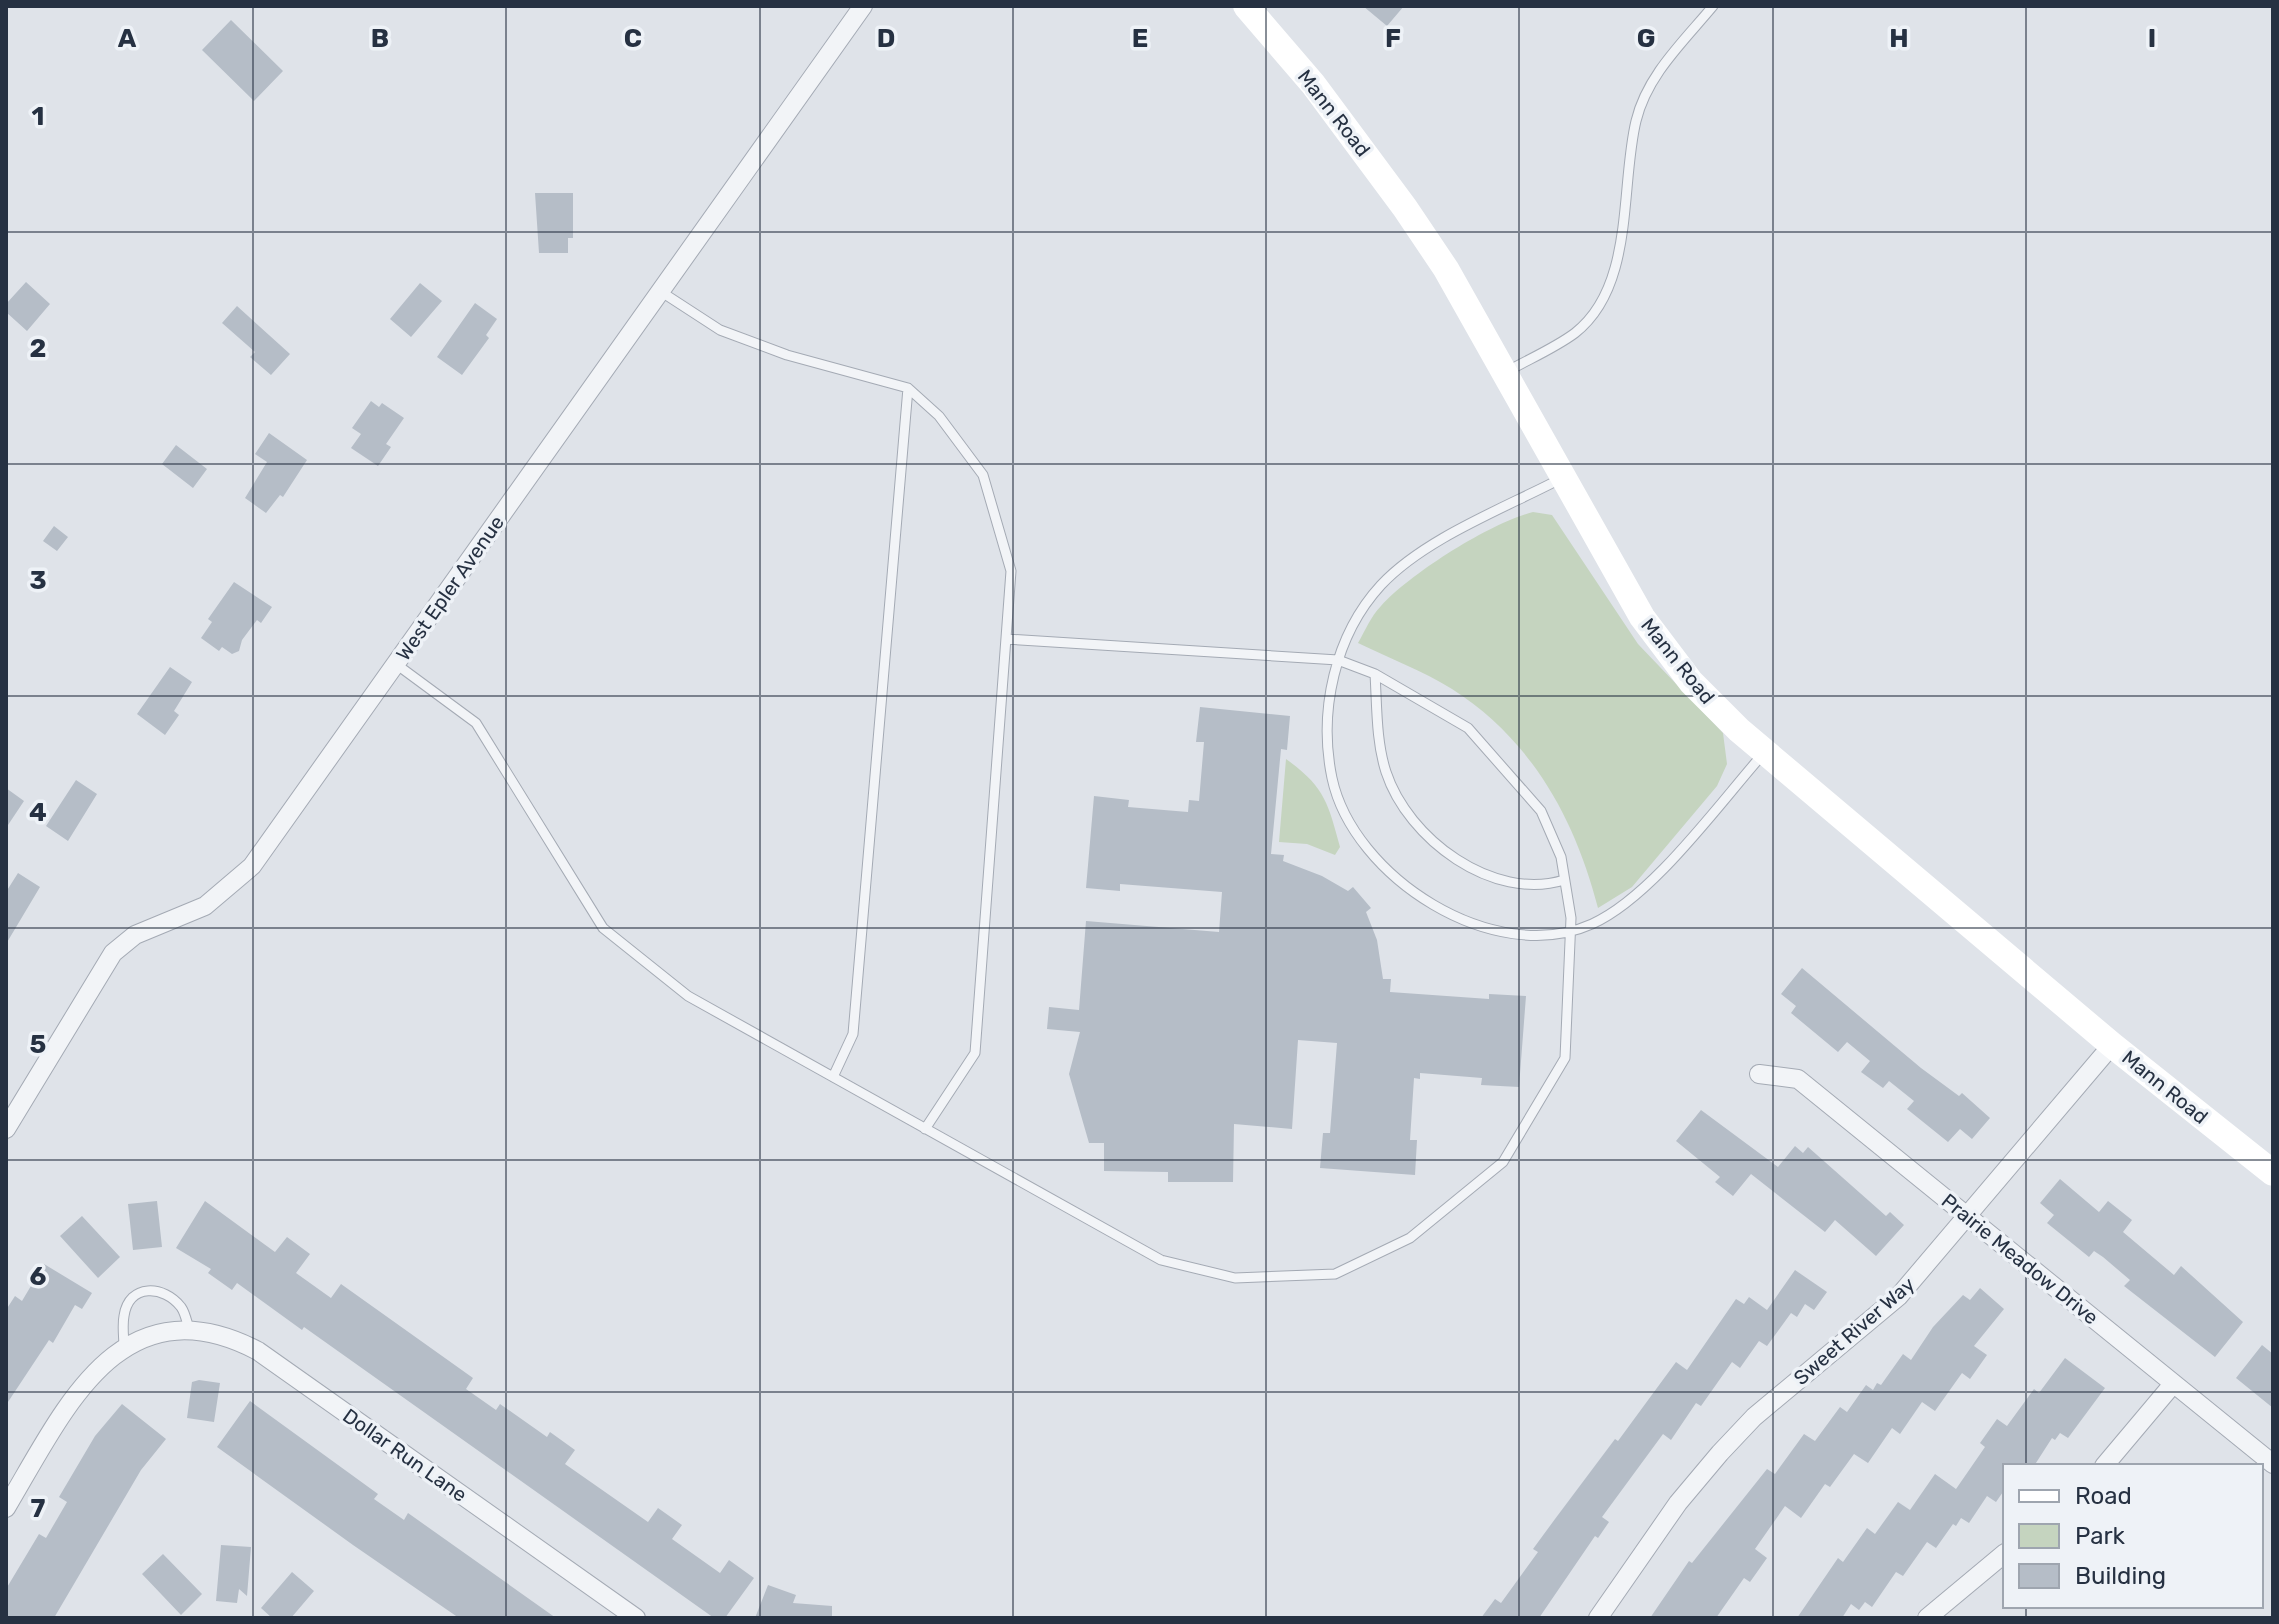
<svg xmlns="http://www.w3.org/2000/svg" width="2279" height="1624" font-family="Rubik,sans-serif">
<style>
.green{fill:#c5d4bf}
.building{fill:#b5bdc7}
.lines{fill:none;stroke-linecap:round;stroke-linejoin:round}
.lane-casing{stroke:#a4aab4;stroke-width:11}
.street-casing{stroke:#a4aab4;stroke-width:20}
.lane{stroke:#f2f4f7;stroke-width:9}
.street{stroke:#f2f4f7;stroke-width:18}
.secondary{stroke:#fff;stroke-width:26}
.grid{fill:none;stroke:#263142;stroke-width:2;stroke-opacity:0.55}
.labels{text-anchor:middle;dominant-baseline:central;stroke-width:7;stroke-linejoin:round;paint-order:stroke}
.street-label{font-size:20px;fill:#263142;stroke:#eef2f7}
.grid-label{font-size:26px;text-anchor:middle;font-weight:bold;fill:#263142;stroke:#eef2f7;stroke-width:7;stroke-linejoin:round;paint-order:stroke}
</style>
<rect width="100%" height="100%" fill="#dfe3e9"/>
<!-- green -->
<path class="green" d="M1533,512L1552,515L1638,644L1723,733L1727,764L1717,786L1632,887L1598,908C1575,819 1532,740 1452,689C1423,671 1389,658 1358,643C1365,631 1371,616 1381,606C1411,573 1490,523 1533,512Z
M1286,759C1325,787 1328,803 1340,847L1335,855L1307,844L1279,842Z"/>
<!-- building -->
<path class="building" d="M1363,6H1404L1387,26Z
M231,20L283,71L254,101L202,50Z
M535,193H573V238H568V253H539Z
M26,282L50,304L27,331L6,312V304Z
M420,283L442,301L411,337L390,319Z
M475,303L497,319L486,335L489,338L462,375L437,357Z
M237,306L290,354L271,375L250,357L255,352L222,323Z
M371,401L379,407L382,403L404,418L386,444L391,447L378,466L351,448L361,434L352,428Z
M269,433L307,460L283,497L280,495L266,513L245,498L267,462L255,454Z
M176,445L207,469L193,488L162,464Z
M54,526L68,537L57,551L43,541Z
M234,582L272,607L261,623L257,620L242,640L239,651L232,654L222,647L219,651L201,638L212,622L208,619Z
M170,667L192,682L174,711L179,715L165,735L137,714Z
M1200,707L1290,716L1287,750L1281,749L1271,854L1284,855L1283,861L1322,876L1348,891L1353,887L1371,908L1366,912L1377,940L1383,979H1391L1390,992L1489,999V994L1526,996L1519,1087L1481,1085L1482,1078L1420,1073V1079L1414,1078L1410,1140H1417L1415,1175L1320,1168L1323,1133H1330L1337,1043L1298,1040L1292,1129L1234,1124L1233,1182H1168V1172L1104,1171V1143H1089L1069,1074L1080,1032L1047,1029L1049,1007L1079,1010L1086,921L1219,932L1222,892L1120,884V891L1086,888L1094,796L1129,800L1128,807L1188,812L1189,800L1199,801L1204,742H1196Z
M76,780L97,794L68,841L46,826Z
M6,788L24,801L6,828Z
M18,873L40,887L6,944V892Z
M1802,968L1921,1068L1959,1096L1962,1093L1990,1118L1972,1139L1960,1129L1948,1142L1907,1109L1914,1101L1889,1081L1883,1088L1861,1072L1870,1061L1847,1042L1838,1052L1791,1013L1796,1006L1781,994Z
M1701,1110L1778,1167L1795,1146L1803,1153L1808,1147L1886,1216L1890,1212L1904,1225L1876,1256L1835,1220L1825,1232L1751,1174L1733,1196L1715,1182L1720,1177L1676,1141Z
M2060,1179L2099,1212L2108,1201L2132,1220L2123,1232L2174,1275L2181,1266L2243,1322L2215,1357L2124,1286L2130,1280L2103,1257L2094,1251L2089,1257L2047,1223L2054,1215L2040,1203Z
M157,1201L162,1247L133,1250L128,1204Z
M205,1201L275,1252L287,1237L310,1254L296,1273L331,1298L341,1284L473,1378L466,1389L496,1410L500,1404L547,1437L550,1432L575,1450L565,1464L648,1522L658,1508L682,1525L672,1539L720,1573L729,1560L754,1578L725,1618H714L304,1327L302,1330L237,1283L232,1290L208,1273L211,1269L176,1248Z
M82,1216L120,1257L98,1278L60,1236Z
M44,1264L92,1293L82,1309L75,1305L53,1343L49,1340L6,1405V1310L15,1296L22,1301Z
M1795,1270L1827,1292L1814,1310L1805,1304L1797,1317L1791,1313L1767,1346L1759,1341L1740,1368L1732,1362L1701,1406L1696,1403L1671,1440L1663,1434L1602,1517L1609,1522L1598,1538L1595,1536L1539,1618H1481L1495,1599L1501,1603L1538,1552L1533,1549L1555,1519L1615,1439L1618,1441L1676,1362L1687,1370L1736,1299L1744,1304L1749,1297L1767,1310Z
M1980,1288L2004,1309L1974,1346L1987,1355L1970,1379L1962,1373L1935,1411L1922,1402L1900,1434L1892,1428L1868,1463L1854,1454L1830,1487L1825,1484L1801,1518L1785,1506L1755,1549L1767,1558L1750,1582L1744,1578L1716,1618H1650L1689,1561L1692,1563L1767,1469L1775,1474L1804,1434L1815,1441L1840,1407L1847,1412L1866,1385L1873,1390L1877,1383L1881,1385L1903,1354L1911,1360L1933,1327L1963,1295L1970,1300Z
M2262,1345L2273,1354V1408L2236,1378Z
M2065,1358L2105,1388L2068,1438L2060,1433L2055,1440L2052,1438L2034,1466H2005V1489L1996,1502L1987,1496L1969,1523L1961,1518L1956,1526L1953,1524L1936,1548L1927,1542L1903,1576L1896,1572L1872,1607L1865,1602L1859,1610L1851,1604L1842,1618H1797L1838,1558L1843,1562L1867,1528L1875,1534L1898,1502L1910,1510L1935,1474L1956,1489L1985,1447L1980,1443L1997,1419L2007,1426L2034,1389L2039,1393Z
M199,1380L220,1383L214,1422L187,1418L192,1382Z
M250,1401L378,1494L374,1499L404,1520L408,1513L556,1618H459L353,1545L217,1447Z
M122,1404L166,1439L141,1470L54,1618H6V1589L39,1534L46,1538L67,1502L59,1497L95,1436Z
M221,1545L251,1547L247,1596L239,1589L237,1603L216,1601Z
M163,1554L202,1594L181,1615L142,1574Z
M292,1572L314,1591L291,1618H272L261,1608Z
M768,1585L796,1595L793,1603L832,1606V1618H755Z"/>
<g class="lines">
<defs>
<path id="lane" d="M660,291L720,330L787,355L908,388L939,416L983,475L1011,571L975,1053L925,1129
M1506,372C1529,359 1555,348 1575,333C1635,286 1620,187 1636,121C1647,75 1684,41 1713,6
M1562,478C1505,508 1425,538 1381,585C1335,635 1318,711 1332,778C1353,877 1494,968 1592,924C1652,897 1718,805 1763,754
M396,664L476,723L603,928L688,996L1161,1260L1235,1278L1335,1274L1410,1238L1503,1162L1565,1058L1571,918L1561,857L1541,811L1468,728L1375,674L1338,660L1006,639
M1375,674C1377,706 1376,741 1386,772C1408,839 1493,902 1564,880
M833,1077L853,1034L908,388
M124,1348C124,1338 122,1326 124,1316C129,1283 164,1285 181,1307C186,1314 187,1324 190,1332"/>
<path id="street" d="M1759,1074L1798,1079L2273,1464
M6,1129L113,953L135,935L205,906L252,866L863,6
M2104,1466L2173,1384
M6,1508C64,1411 120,1279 258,1351L636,1618
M1598,1618L1678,1503L1720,1453L1754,1417L1899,1296L2112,1045
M1927,1618L2005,1553"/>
</defs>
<!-- lane casing -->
<use href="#lane" class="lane-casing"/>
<!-- street casing -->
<use href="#street" class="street-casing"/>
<!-- lane -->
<use href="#lane" class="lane"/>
<!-- street -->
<use href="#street" class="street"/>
<!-- secondary -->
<path class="secondary" d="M1246,6L1313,84L1405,208L1446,269L1642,617L1691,682L1739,730L2112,1045L2273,1173"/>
</g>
<!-- grid -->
<path class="grid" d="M253,6V1618M506,6V1618M760,6V1618M1013,6V1618M1266,6V1618M1519,6V1618M1773,6V1618M2026,6V1466M6,232H2273M6,464H2273M6,696H2273M6,928H2273M6,1160H2273M6,1392H2273M2026,1606V1618"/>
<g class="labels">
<!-- street labels -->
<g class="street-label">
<text transform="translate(1334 113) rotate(52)">Mann Road</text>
<text transform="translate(450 588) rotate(-55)">West Epler Avenue</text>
<text transform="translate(1678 661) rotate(51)">Mann Road</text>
<text transform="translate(2165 1087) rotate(39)">Mann Road</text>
<text transform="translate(2020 1259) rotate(39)">Prairie Meadow Drive</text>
<text transform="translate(1854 1331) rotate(-41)">Sweet River Way</text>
<text transform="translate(405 1455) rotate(35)">Dollar Run Lane</text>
</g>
</g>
<g class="grid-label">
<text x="127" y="47">A</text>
<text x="380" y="47">B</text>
<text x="633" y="47">C</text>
<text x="886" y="47">D</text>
<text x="1140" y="47">E</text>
<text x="1393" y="47">F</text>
<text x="1646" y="47">G</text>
<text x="1899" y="47">H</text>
<text x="2152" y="47">I</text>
<text x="38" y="125">1</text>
<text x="38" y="357">2</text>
<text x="38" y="589">3</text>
<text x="38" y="821">4</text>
<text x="38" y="1053">5</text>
<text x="38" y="1285">6</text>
<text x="38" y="1517">7</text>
</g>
<!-- border -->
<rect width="2279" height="1624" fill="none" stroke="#263142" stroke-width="16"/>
<!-- legend -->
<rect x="2003" y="1464" width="260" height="144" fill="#eef2f7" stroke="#9ea5af" stroke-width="2"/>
<rect x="2019" y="1490" width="40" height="12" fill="#ffffff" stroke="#9ea5af" stroke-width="2"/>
<text x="2075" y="1504" font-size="24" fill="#263142">Road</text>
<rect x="2019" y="1524" width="40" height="24" fill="#c5d4bf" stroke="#9ea5af" stroke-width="2"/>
<text x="2075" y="1544" font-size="24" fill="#263142">Park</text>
<rect x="2019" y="1564" width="40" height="24" fill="#b5bdc7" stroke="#9ea5af" stroke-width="2"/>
<text x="2075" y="1584" font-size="24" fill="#263142">Building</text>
</svg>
